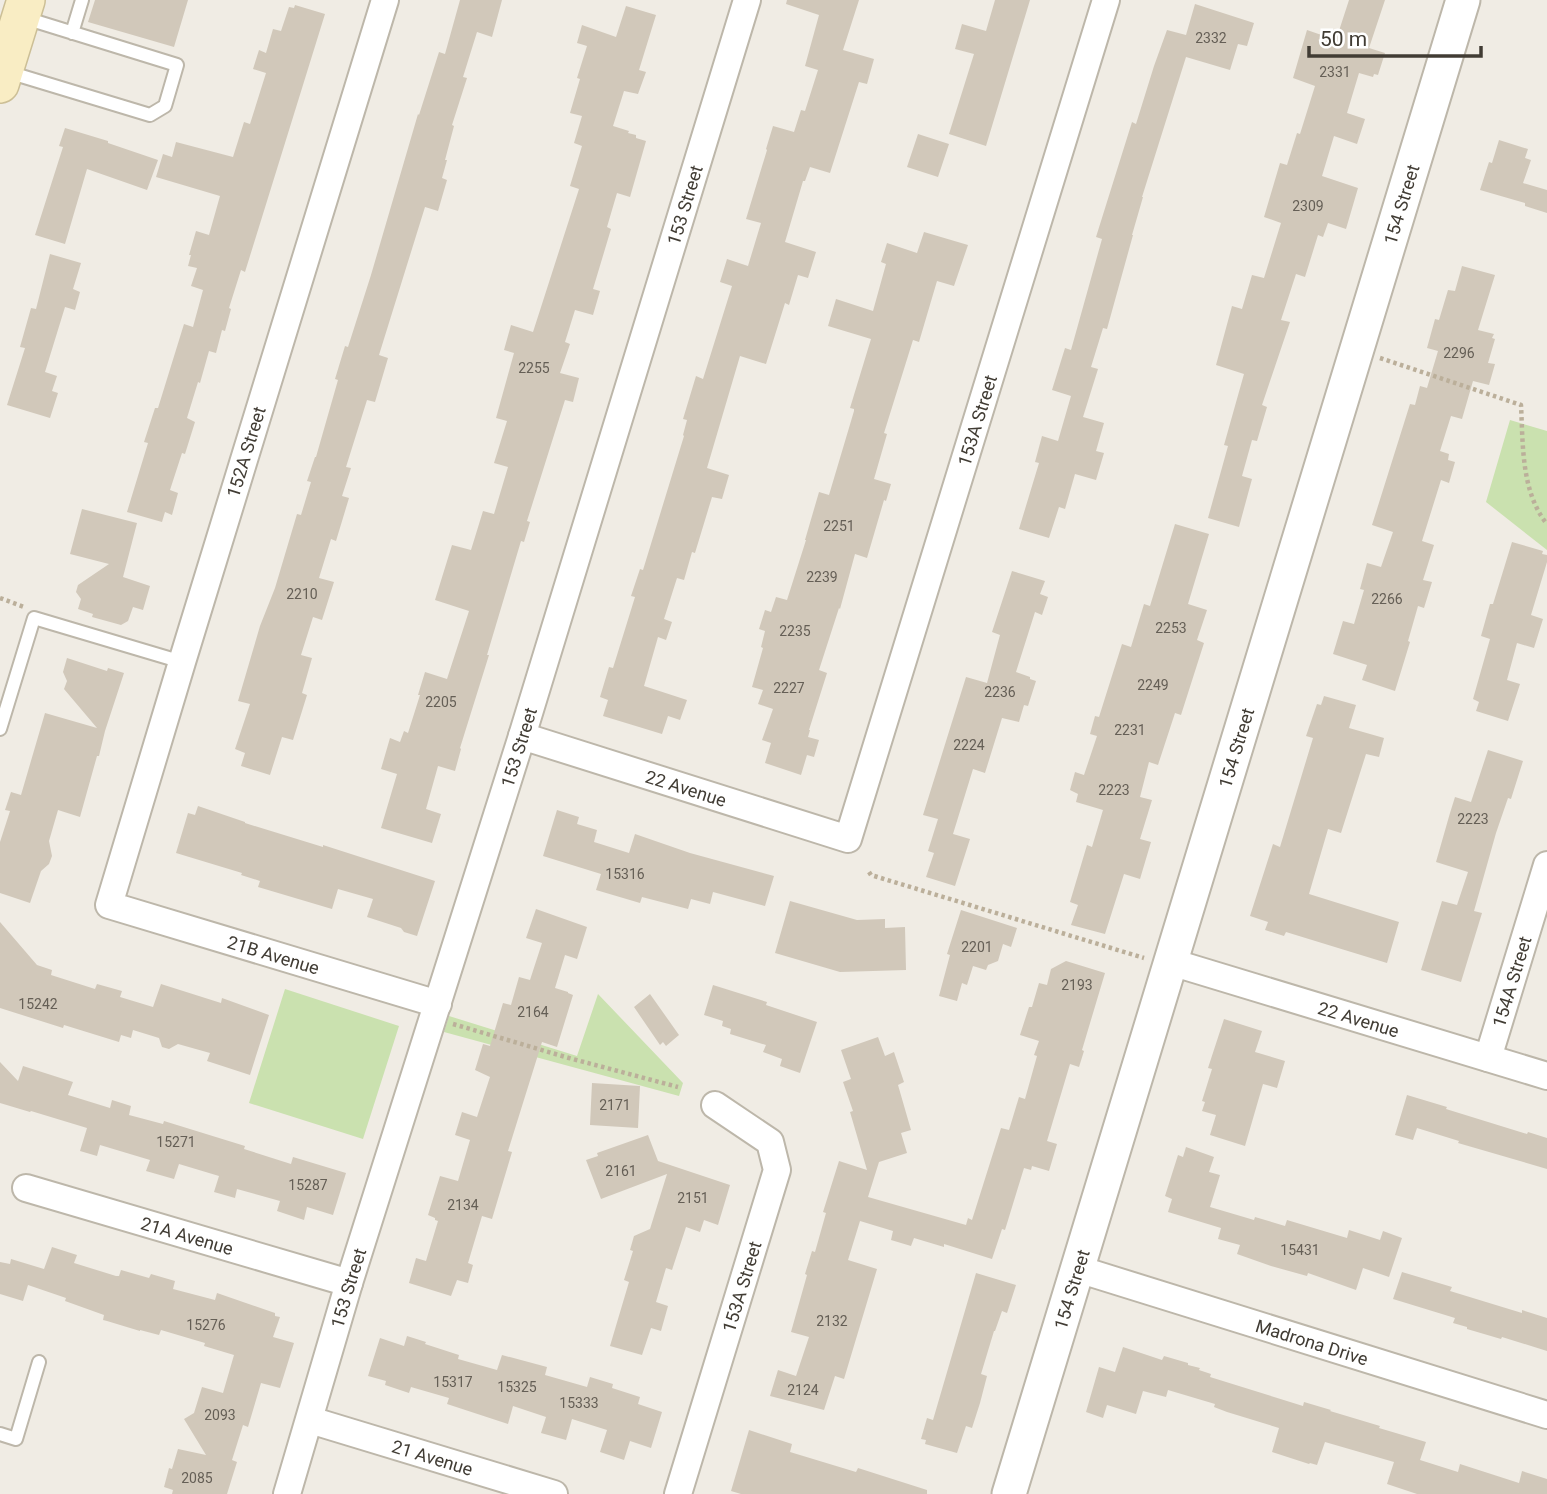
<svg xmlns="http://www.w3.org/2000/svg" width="1547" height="1494" font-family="Roboto,sans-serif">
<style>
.green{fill:#cae1af}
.building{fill:#d1c8ba}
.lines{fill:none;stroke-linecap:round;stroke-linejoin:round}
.service-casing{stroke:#bdb7aa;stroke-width:16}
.minor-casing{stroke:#bdb7aa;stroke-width:30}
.tertiary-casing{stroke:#bdb7aa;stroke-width:37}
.secondary-casing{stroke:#ccbf96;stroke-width:40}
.path{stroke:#bbaf9a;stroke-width:4.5;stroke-dasharray:3.5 3.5;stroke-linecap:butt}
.service{stroke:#fff;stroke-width:12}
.minor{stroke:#fff;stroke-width:26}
.tertiary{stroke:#fff;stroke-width:33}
.secondary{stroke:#f9edc4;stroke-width:37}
.labels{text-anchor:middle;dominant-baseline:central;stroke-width:7;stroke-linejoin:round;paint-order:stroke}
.number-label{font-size:14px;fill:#655f56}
.street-label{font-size:18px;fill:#413c34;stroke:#fff}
</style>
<rect width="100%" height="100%" fill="#f0ece4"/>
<!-- green -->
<path class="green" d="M1510,420L1547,431V550L1486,502Z
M285,989L399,1026L363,1139L249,1103Z
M598,994L683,1083L679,1096L444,1032L449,1016L577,1056Z"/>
<!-- building -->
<path class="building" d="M95,0H188L174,47L88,22Z
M460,0H502L492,37L477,32L463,77L467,78L452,125L454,126L445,160H447L442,178L447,180L438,211L425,207L379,355L388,358L375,402L367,400L346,467L351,468L342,496L349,498L336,541L331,539L319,578L334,582L322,620L313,617L301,655L312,658L302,693L307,695L293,740L282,737L270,775L241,766L245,753L235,749L250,704L238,701L260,626L275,588L297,514L301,515L311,482L307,481L315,457H316L338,380L335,379L345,346L348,347L371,275L418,114L419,115L439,52L445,54Z
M787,0H859L843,50L874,59L867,84L859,82L830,173L810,167L805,181H803L785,242L816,252L808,278L798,275L789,305L785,303L766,364L740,356L707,468L729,475L722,499L712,497L695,553L692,552L684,580L677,578L664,619L672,622L666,640L658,637L644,686L687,700L680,720L668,716L662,734L603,716L608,700L600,697L609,667L613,668L635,597L631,596L640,569L643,570L684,436L683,435L687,420L683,419L696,376L703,379L732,286L720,282L727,259L748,266L761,223L746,219L767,150L766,149L773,126L794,132L801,110L805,111L818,70L805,66L819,15L786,4Z
M995,0H1030L986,146L949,134L974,54L955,49L962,24L986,31Z
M1349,0H1385L1369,48L1385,53L1378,75L1374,74L1373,77L1359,73L1347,113L1365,119L1357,144L1334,136L1322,176L1358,188L1346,229L1328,223L1323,237L1318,235L1305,277L1296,274L1281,320L1290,322L1262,405L1267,407L1257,441L1252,440L1242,476L1252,479L1239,527L1208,518L1228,446L1224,445L1244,374L1216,365L1232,306L1242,309L1252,275L1264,278L1281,223L1264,217L1280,163L1287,165L1297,133L1300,134L1315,86L1293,78L1307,30L1336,40Z
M1195,4L1254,23L1247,46L1238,44L1230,70L1186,57L1142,197H1143L1132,235H1133L1107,329L1103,328L1091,367L1098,369L1083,417L1104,423L1096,451L1104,453L1096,480L1075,474L1065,509L1059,507L1049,538L1019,529L1039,463L1035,462L1042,436L1058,441L1071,396L1052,390L1065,348L1071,350L1102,239L1096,237L1132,122L1136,124L1154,66L1167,30L1186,35Z
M295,5L325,14L245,272L241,270L229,308L231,309L225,331L222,330L216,353L209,351L200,383L198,382L187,418L195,422L185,454L182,453L170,490L178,493L172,515L165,512L162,522L127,512L148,443L144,442L155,408H158L184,324L193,327L203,290L191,286L197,268L188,266L191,255H189L196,231L209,235L220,196L156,177L163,154L172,157L176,142L233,157L244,122L250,124L266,73L253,69L259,50L266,53L273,29L281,31L289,7L294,8Z
M626,6L656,15L639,70L646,72L638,94L624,91L613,126L629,131L628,133L636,135V138L646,141L630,197L617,193L607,227L611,229L593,289L600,291L593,315L575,310L565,342L570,344L560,373L579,378L573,402L565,400L527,521L530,522L524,542L521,541L487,655H489L460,748L461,749L455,771L438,766L426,809L441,814L432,843L381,828L397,774L381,769L390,738L400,742L404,731L408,733L420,695H418L425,672L447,679L469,611L435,600L452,545L471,550L483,511L494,514L508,467L494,463L507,421L496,418L514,353L504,350L511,325L533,332L579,189L570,186L582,146L574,143L582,116L570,113L580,79L577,78L587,46L577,43L582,25L616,37Z
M65,128L108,141V143L158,160L147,190L87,169L65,244L35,235L63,147L59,146Z
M918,134L949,144L938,177L907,167Z
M1499,140L1528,149L1525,158L1531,160L1523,183L1547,190V213L1525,206V203L1480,190L1489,162L1492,163Z
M924,232L968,245L954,286L937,281L919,342L913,340L884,433L887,434L874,479L891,484L886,501L884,500L867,558L855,554L840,609L839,608L819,670L827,673L809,730H810L808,737L819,740L814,757L807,755L801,775L765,763L771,743L762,740L773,709L758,704L763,690L752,687L763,648L761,647L765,631L759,629L765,610L771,612L776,597L787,600L806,540H805L819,492L829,495L854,411V409L850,408L871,339L828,326L836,299L873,311L886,264L881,262L887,243L917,253Z
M50,254L81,263L73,289L80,292L75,310L65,307L45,372L57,376L52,391L58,393L50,418L7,405L25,348L20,347L31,308L36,309Z
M1462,266L1495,275L1478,330L1494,334L1492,338L1495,339L1488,363L1495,364L1489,385L1473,381L1462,419L1451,416L1440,451L1449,454L1448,460L1455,462L1449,483L1441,480L1422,541L1434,545L1423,580L1432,582L1424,608L1418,606L1408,641L1410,642L1395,691L1362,680L1367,665L1333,654L1343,621L1354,624L1364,590L1360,589L1367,563L1381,567L1393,532L1372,525L1410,404L1415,405L1420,386L1427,388L1438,351L1427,348L1435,319L1439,320L1448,290L1455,291Z
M82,509L137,523L123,577L150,586L143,610L133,607L128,621L121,625L92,617L93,614L78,609L81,599L76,592L78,585L109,564L70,554Z
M1175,524L1209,534L1188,604L1207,610L1197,640L1204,643L1181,715L1175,713L1158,765L1149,762L1140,797L1152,800L1140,839L1151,842L1140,879L1124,874L1105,934L1071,925L1078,905L1070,902L1087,845L1092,847L1103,810L1076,802L1078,794L1070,790L1075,772L1084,775L1097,736L1090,734L1095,716L1099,717L1122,644L1131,647L1144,604L1150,606Z
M1512,542L1543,551L1542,554L1547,555V562L1531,615L1543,619L1534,648L1517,643L1507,680L1520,684L1508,721L1476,711L1479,702L1473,699L1490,639L1481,636L1490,604H1493Z
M1012,571L1045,581L1040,594L1048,597L1042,615L1035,612L1016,672L1030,677V679L1036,681L1028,706L1024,705L1019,722L1002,718L985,773L973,769L953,834L970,839L955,886L926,877L934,853L928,851L938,819L923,815L966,677L987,683L1000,635L992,632Z
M67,658L107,671L108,668L124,673L105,731L99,756H97L80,817L58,810L49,841L52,856L49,864L41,871L30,903L0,893V842L10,811L5,810L11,792L21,795L45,713L97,728L64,689L67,681L63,672Z
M1324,696L1356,705L1349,728L1384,738L1379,757L1366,754L1341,833L1328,829L1309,894L1399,922L1387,963L1286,932L1284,936L1265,930L1268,922L1250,916L1273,844L1280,847L1313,738L1306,736L1317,704L1321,705Z
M1488,750L1523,761L1511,799L1508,798L1496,833L1474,911L1482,913L1461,982L1421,970L1442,901L1457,905L1468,872L1436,862L1450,813L1455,797L1471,802Z
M198,806L245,822V823L323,847V845L435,881L417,936L404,932L401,928L367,917L373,899L338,889L332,909L258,887L260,881L241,875L242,873L176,853L188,813L195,815Z
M557,810L579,817L577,824L597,830L594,842L629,853L635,834L690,853L774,876L765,906L713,892L710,904L691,899L688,909L642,897L640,903L596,890L601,874L543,856Z
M790,901L857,920L885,919V928L905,927L906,970L840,972L775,953Z
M536,909L587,927L577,959L565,955L555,988L568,992V993L573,995L557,1047L542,1042L508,1151L512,1152L492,1219L482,1216L468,1263L473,1265L468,1283L457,1280L451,1296L409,1283L416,1258L426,1261L438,1221L435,1220V1218L428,1215L440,1176L458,1181L470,1140L455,1135L462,1112L477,1117L490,1077L475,1070L483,1044L490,1046L503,1003L511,1005L519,977L530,980L542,943L526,938Z
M961,910L1017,928L1011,947L1003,944L998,961L988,965L986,970L973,966L967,985L962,983L957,1001L939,996L950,955L947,954Z
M0,922L37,965L52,970L51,975L95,989L97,984L122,991L120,997L153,1007L161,984L221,1003L222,998L269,1015L250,1075L207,1061L210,1053L178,1044L169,1049L162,1047L159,1038L133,1030L131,1038L121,1035L119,1042L64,1025L63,1028L0,1008Z
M1066,961L1105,973L1082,1050L1084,1051L1079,1067L1070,1064L1047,1141L1057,1144L1049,1171L1032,1166L1031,1170L1024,1168L1005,1230L1002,1229L992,1259L944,1244V1247L914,1238L911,1246L891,1240L893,1231L860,1221L848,1260L877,1269L844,1379L835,1376L824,1410L770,1396L778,1370L796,1376L809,1337L791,1332L807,1275L805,1274L812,1251L815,1252L826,1213L823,1212L839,1161L867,1170L850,1112L853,1111L843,1082L851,1079L841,1050L878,1037L885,1056L894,1052L904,1082L898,1085L911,1130L901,1133L907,1153L879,1162L868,1197L966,1225L968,1218L972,1220L1001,1128L1009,1130L1019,1097L1025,1099L1037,1056L1034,1055L1039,1041L1020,1035L1029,1007H1032L1039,983L1047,985L1051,969Z
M713,985L767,1002L766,1005L817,1022L800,1073L780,1066L782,1059L763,1052L766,1045L730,1034L731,1029L722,1026L723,1021L704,1015Z
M650,994L679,1035L666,1046L663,1042L660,1045L634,1007Z
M1224,1019L1262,1031L1255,1052L1285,1061L1277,1088L1263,1084L1245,1146L1210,1135L1216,1115L1202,1111L1205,1102L1202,1101L1212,1069L1208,1068Z
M0,1062L18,1081L23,1066L73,1082L68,1095L110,1108L112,1100L131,1106L129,1115L163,1124L164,1121L245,1146L244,1149L291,1164L293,1157L346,1173L333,1215L307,1207L304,1220L277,1211L280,1201L237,1189L235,1198L214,1192L219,1176L179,1164L174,1179L146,1171L150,1160L100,1145L97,1156L80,1151L87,1128L31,1111L30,1112L0,1103Z
M592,1083L640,1086L638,1128L590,1125Z
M1407,1095L1447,1107L1446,1109L1527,1134L1528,1132L1547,1138V1169L1458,1143L1459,1141L1417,1128L1413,1140L1395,1135Z
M648,1135L658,1161L730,1185L718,1225L704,1220L700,1232L686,1227L672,1270L666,1268L656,1302L668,1306L661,1331L651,1328L642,1355L610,1346L629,1282L624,1280L633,1251L630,1250L634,1236L650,1229L667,1174L601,1199L586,1160L598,1156L597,1153Z
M1186,1147L1214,1157L1209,1172L1220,1175L1210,1207L1254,1220L1255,1217L1285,1226L1287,1220L1347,1238L1349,1230L1380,1240L1383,1231L1402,1238L1389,1277L1363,1268L1356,1290L1308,1273L1307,1276L1271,1266L1237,1254L1240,1245L1218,1239L1221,1228L1168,1212L1172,1199L1165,1196L1178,1155L1183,1157Z
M52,1247L77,1255L74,1263L116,1276H119L121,1270L149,1278L151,1274L175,1281L173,1289L215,1300L217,1293L275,1313V1316L280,1317L273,1337L294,1343L280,1388L261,1383L248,1427L243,1425L232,1460L237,1462L227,1494H172L173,1490L164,1487L169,1468L172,1469L178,1449L206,1455L184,1419L194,1413L202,1387L223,1393L234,1355L204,1346L205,1343L161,1330L159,1335L140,1330V1331L107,1321L103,1320L104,1315L65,1301L66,1298L28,1285L23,1301L0,1294V1262L10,1264L11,1259L44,1269Z
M1402,1272L1452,1287L1450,1291L1522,1313V1310L1547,1318V1351L1502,1337L1501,1339L1467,1329V1327L1453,1323L1455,1318L1393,1299Z
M976,1273L1016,1285L1007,1313L1002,1311L995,1331H994L981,1374L987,1376L980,1403L972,1428L966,1426L957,1453L925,1444L926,1440L921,1439L927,1418L933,1420Z
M407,1336L426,1342L425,1344L459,1355L458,1359L497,1370L502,1355L547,1367L545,1375L587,1387L590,1377L613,1384L612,1388L640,1397L638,1404L662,1412L651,1448L630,1441L624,1460L600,1452L607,1430L572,1419L566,1440L541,1433L546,1417L513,1406L508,1424L447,1404L449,1398L411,1387L409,1393L385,1385L386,1381L368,1376L380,1338L404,1346Z
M1123,1347L1162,1360L1164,1356L1188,1363V1365L1200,1368L1199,1370L1211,1374L1210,1377L1303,1406L1304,1402L1331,1410L1330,1411L1380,1426L1379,1428L1426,1442L1420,1460L1458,1472L1460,1464L1519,1483L1522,1471L1547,1479V1494H1417L1387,1484L1394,1462L1325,1442L1317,1465L1310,1463L1309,1464L1272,1452L1279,1428L1227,1412L1214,1407L1215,1404L1168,1390L1166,1397L1143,1391L1136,1414L1107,1405L1103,1418L1086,1412L1099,1367L1115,1372Z
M749,1430L792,1444L790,1452L856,1472L858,1468L927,1490V1494H741L731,1491Z"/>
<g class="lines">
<defs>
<path id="service" d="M72,33L82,0
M8,72L150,115L165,106L177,65L25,18
M0,729L34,618L182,662
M0,1434L16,1439L39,1362"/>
<g id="minor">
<path id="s1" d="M385,0L182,662L109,905L438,1004"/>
<path id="s2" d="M522,736L848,839L1106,0"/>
<path id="s3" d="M1171,962L1547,1076"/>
<path id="s4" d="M1488,1058L1547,865"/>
<path id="s5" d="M26,1188L349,1283"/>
<path id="s6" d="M1078,1269L1547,1415"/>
<path id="s7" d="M310,1420L554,1494"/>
<path id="s8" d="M287,1494L349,1283L522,736L747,0"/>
<path id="s9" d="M678,1494L777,1170L770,1142L715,1105"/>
</g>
<g id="tertiary">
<path id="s10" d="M1009,1494L1463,0"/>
</g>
<path id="secondary" d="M0,84L26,0"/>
</defs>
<!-- service casing -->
<use href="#service" class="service-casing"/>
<!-- minor casing -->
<use href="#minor" class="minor-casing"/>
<!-- tertiary casing -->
<use href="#tertiary" class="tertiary-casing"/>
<!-- secondary casing -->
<use href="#secondary" class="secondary-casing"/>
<!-- path -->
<path class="path" d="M1380,358L1521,405C1523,444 1521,492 1547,524
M0,598L24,607
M869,872L871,875L1144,958
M453,1024L569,1058L678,1087"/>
<!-- service -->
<use href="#service" class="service"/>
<!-- minor -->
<use href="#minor" class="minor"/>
<!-- tertiary -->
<use href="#tertiary" class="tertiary"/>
<!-- secondary -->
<use href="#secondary" class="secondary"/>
</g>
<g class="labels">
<!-- number labels -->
<g class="number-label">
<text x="1211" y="38">2332</text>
<text x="1335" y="72">2331</text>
<text x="1308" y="206">2309</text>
<text x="1459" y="353">2296</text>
<text x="534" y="368">2255</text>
<text x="839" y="526">2251</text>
<text x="822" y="577">2239</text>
<text x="302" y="594">2210</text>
<text x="1387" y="599">2266</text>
<text x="1171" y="628">2253</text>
<text x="795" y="631">2235</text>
<text x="1153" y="685">2249</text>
<text x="789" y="688">2227</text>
<text x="1000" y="692">2236</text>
<text x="441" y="702">2205</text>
<text x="1130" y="730">2231</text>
<text x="969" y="745">2224</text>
<text x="1114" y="790">2223</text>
<text x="1473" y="819">2223</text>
<text x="625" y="874">15316</text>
<text x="977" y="947">2201</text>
<text x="1077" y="985">2193</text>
<text x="38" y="1004">15242</text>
<text x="533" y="1012">2164</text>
<text x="615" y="1105">2171</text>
<text x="176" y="1142">15271</text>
<text x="621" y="1171">2161</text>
<text x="308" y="1185">15287</text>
<text x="693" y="1198">2151</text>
<text x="463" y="1205">2134</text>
<text x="1300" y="1250">15431</text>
<text x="832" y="1321">2132</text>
<text x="206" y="1325">15276</text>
<text x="453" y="1382">15317</text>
<text x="517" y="1387">15325</text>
<text x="803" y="1390">2124</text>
<text x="579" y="1403">15333</text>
<text x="220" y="1415">2093</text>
<text x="197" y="1478">2085</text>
</g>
<!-- street labels -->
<g class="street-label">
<text stroke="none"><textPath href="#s8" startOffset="1349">153 Street</textPath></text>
<text stroke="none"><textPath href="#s10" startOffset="1348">154 Street</textPath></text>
<text stroke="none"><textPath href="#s2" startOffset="780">153A Street</textPath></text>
<text transform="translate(246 452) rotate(-73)">152A Street</text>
<text stroke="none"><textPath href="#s8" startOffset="782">153 Street</textPath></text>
<text stroke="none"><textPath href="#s10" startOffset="780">154 Street</textPath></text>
<text stroke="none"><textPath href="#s2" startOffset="172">22 Avenue</textPath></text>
<text stroke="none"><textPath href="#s1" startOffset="1118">21B Avenue</textPath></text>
<text stroke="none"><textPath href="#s4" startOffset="80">154A Street</textPath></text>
<text stroke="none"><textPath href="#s3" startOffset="196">22 Avenue</textPath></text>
<text stroke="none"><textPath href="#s5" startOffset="168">21A Avenue</textPath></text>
<text stroke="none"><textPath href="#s9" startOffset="217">153A Street</textPath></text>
<text stroke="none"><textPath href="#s8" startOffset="215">153 Street</textPath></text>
<text stroke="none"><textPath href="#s10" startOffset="214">154 Street</textPath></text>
<text stroke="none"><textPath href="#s6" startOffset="245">Madrona Drive</textPath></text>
<text stroke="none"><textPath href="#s7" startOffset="128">21 Avenue</textPath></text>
</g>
</g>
<!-- scale -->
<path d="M1309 46v10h172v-10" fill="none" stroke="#413c34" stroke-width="3.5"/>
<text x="1320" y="46" font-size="21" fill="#413c34" stroke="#ffffff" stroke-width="5" paint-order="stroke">50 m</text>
</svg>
